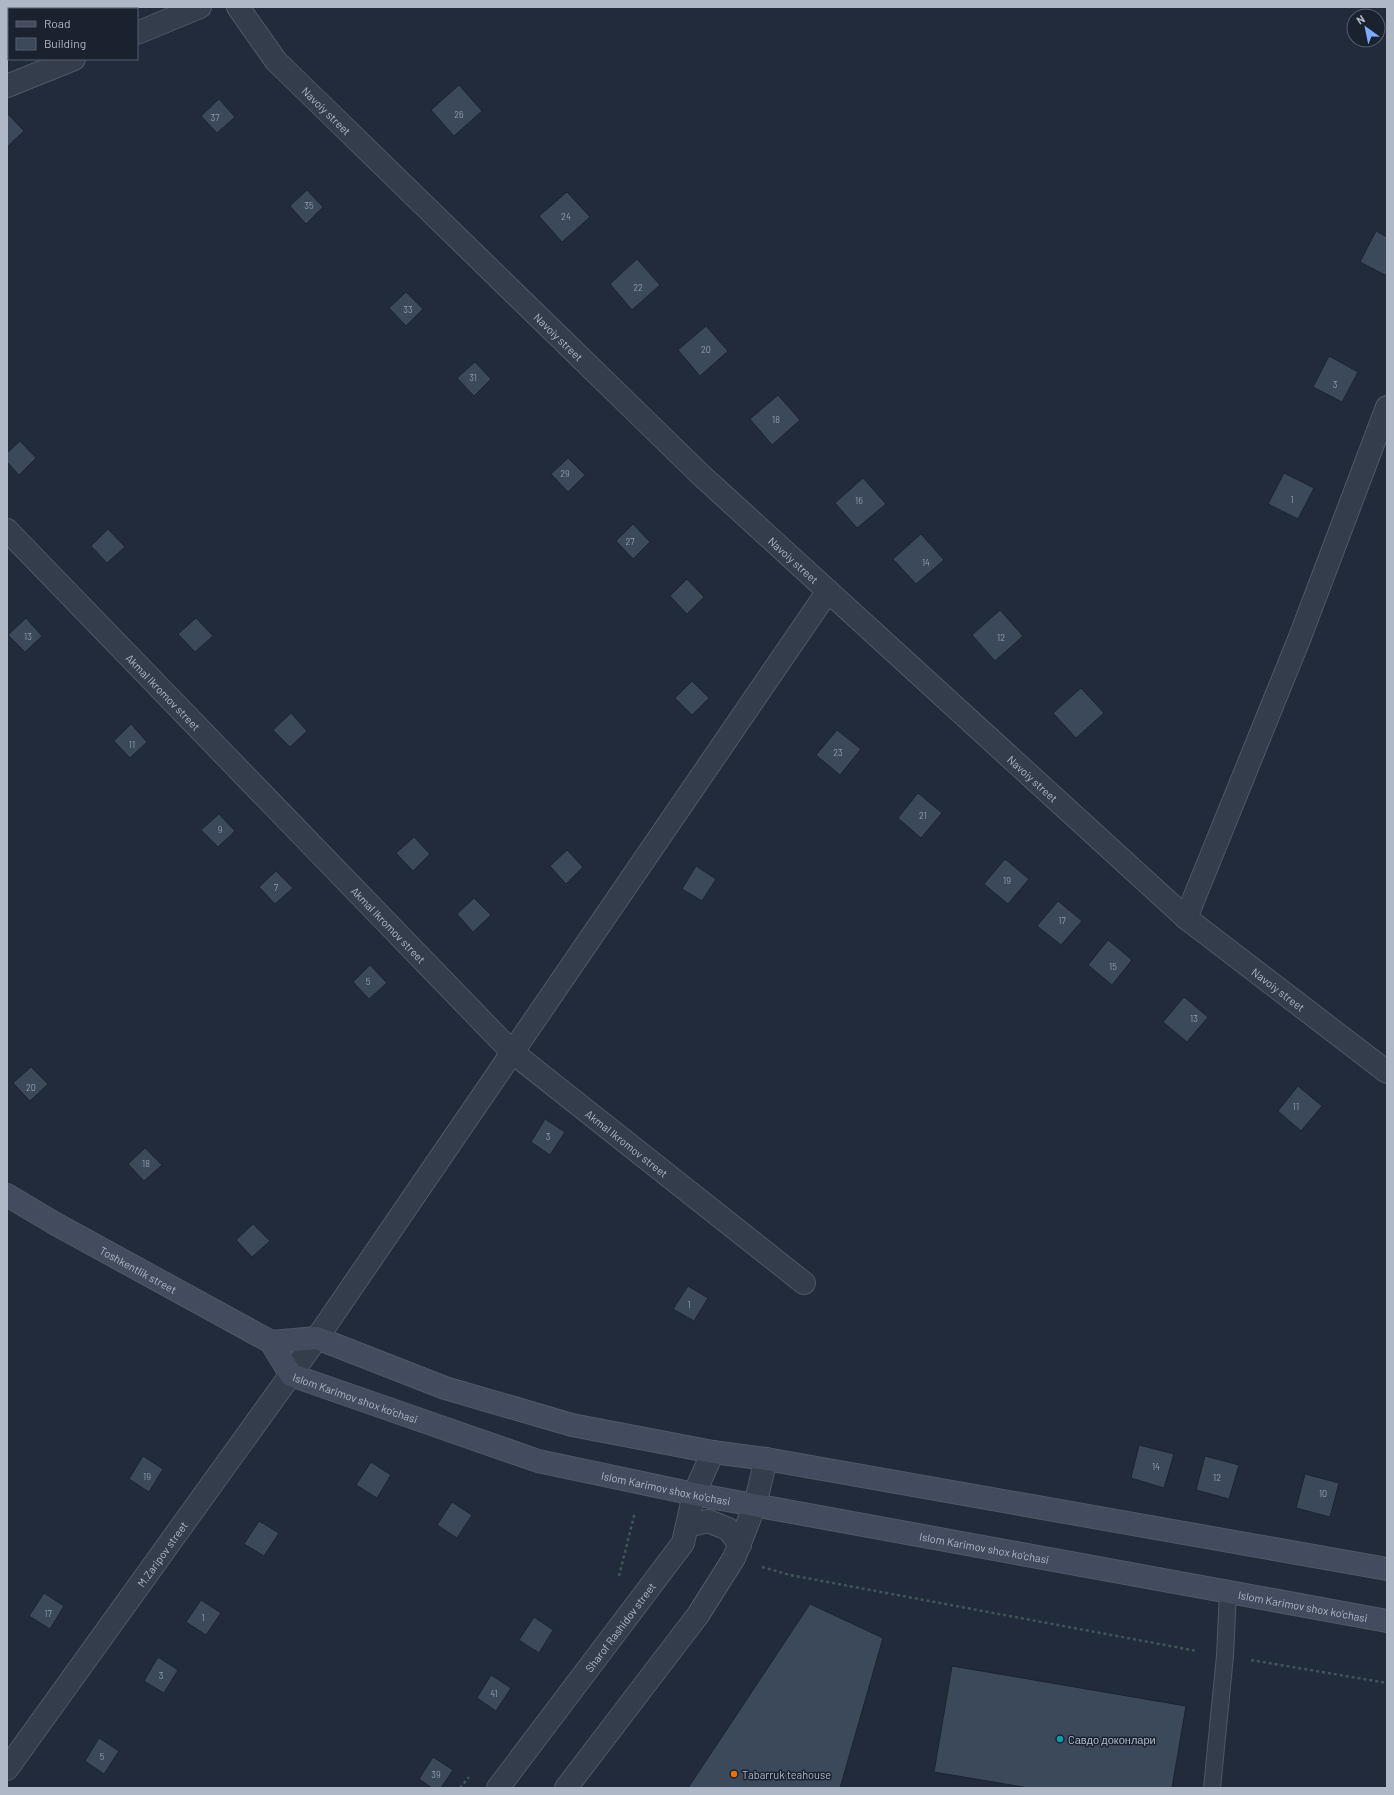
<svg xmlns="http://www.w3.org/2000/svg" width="1394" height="1795" font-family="Barlow,sans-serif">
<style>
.building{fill:#3c495b;stroke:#1c2432}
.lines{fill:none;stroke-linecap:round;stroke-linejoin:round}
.service-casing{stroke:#4f5866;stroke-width:18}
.minor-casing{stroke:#4f5866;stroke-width:24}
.tertiary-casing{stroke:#4f5866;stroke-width:24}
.secondary-casing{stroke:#4f5866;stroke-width:24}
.path{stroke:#405559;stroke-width:2.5;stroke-dasharray:3 3;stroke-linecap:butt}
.service{stroke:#343d4b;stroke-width:16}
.minor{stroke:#343d4b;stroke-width:22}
.tertiary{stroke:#343d4b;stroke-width:22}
.secondary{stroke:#424c5e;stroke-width:22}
.culture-dot{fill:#0f9aa8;stroke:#1a2230;stroke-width:1.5}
.food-dot{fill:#e8710a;stroke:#1a2230;stroke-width:1.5}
.labels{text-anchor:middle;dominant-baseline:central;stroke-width:3;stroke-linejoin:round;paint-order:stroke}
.number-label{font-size:9px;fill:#929cac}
.street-label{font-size:11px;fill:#afb8c7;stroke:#1a2230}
.poi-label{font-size:11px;fill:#afb8c7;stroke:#1a2230;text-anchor:start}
</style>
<rect width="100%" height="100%" fill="#212b3b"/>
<!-- building -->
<path class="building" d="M459,85L482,111L454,136L431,110Z
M219,99L235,117L217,133L201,116Z
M7,113L24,131L7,147Z
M307,190L323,207L306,224L290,206Z
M567,192L590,217L562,242L539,216Z
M1376,231L1387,237V276L1360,262Z
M637,259L660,285L632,310L610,284Z
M406,292L423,309L406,326L389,308Z
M706,326L728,351L700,376L678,350Z
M1329,356L1358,372L1342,402L1313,387Z
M475,362L491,379L474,396L457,378Z
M778,395L800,420L772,445L750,419Z
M20,441L36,458L19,475L7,462V453Z
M568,458L585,475L568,492L551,474Z
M1284,473L1314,488L1298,519L1268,504Z
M863,478L886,504L857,528L835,503Z
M633,524L650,542L633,559L616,541Z
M108,529L125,547L107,563L91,546Z
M921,534L944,560L916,584L893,559Z
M687,579L704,597L687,614L670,596Z
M1000,610L1023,636L995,661L972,635Z
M26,618L42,636L25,652L8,635Z
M196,618L213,636L195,652L178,634Z
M692,681L709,698L692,715L675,698Z
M1081,688L1104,713L1076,738L1053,713Z
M291,713L307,731L290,747L273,730Z
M131,724L147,742L130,758L114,741Z
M837,730L861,749L840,775L816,755Z
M918,793L942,813L921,838L898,818Z
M219,814L235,831L218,847L201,830Z
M414,837L430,854L413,871L396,853Z
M567,850L583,867L566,884L550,866Z
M1005,859L1029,879L1008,904L984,884Z
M696,866L716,879L702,901L682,889Z
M276,871L293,888L275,904L259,887Z
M474,898L491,915L473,932L457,914Z
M1058,901L1082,921L1061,945L1037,926Z
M1108,940L1132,960L1112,985L1088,965Z
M370,965L387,983L369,999L353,982Z
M1184,997L1208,1017L1187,1042L1163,1022Z
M31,1067L48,1084L30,1101L13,1083Z
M1298,1086L1322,1106L1301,1131L1278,1111Z
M545,1119L565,1132L550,1155L531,1142Z
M145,1148L162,1165L144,1181L128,1164Z
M253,1224L270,1241L252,1257L236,1240Z
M688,1286L708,1298L694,1321L673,1309Z
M1139,1445L1174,1454L1164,1488L1131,1478Z
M143,1456L163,1469L149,1492L129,1479Z
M1205,1456L1239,1465L1229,1499L1196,1490Z
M371,1462L391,1475L377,1498L356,1485Z
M1305,1474L1339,1483L1330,1517L1296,1508Z
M452,1502L472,1515L457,1538L437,1525Z
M259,1521L279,1533L264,1556L244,1544Z
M44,1593L64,1606L50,1629L29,1616Z
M201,1600L221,1613L206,1635L186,1622Z
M810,1604L883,1638L840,1788H688Z
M534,1617L553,1630L539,1653L519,1640Z
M158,1657L178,1670L164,1693L144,1681Z
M952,1666L1186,1706L1172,1788H1029L934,1772Z
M491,1675L511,1688L496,1711L477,1698Z
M99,1738L119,1751L104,1774L85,1761Z
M433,1757L453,1770L441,1788H432L419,1779Z"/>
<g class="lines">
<defs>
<path id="service" d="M1212,1788L1225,1656L1228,1592"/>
<g id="minor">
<path d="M137,33L200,7"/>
<path d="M7,86L74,59"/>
<path id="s1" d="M7,530L512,1052L804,1283"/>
<path d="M1186,918L1300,637L1387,407"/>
<path d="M317,1338L828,591"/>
</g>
<g id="tertiary">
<path id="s2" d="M238,7L276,61L701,475L1186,918L1387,1072"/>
<path d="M687,1526L708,1521L728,1529L740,1545"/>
<path id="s3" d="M7,1769L317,1338"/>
<path id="s4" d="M498,1788L683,1543L694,1494L713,1452"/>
<path d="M566,1788L698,1615L734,1558L755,1505L766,1459"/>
</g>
<g id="secondary">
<path id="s5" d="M7,1195L54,1223L271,1342L291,1375L538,1461L694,1494L1387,1621"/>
<path d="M271,1342L317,1338L445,1388L572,1425L713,1452L766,1459L1387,1569"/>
</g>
</defs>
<!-- service casing -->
<use href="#service" class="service-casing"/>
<!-- minor casing -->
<use href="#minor" class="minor-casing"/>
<!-- tertiary casing -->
<use href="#tertiary" class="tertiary-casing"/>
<!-- secondary casing -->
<use href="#secondary" class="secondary-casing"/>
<!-- path -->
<path class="path" d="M762,1567L790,1575L1197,1651
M619,1576L635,1512
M1251,1660L1387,1683
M460,1788L469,1777"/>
<!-- service -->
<use href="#service" class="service"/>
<!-- minor -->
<use href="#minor" class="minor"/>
<!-- tertiary -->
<use href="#tertiary" class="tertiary"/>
<!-- secondary -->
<use href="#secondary" class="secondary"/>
</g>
<!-- markers -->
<circle class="culture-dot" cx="1060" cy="1739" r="4"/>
<circle class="food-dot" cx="734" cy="1774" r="4"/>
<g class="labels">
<!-- number labels -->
<g class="number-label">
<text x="459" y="114">26</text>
<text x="215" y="117">37</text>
<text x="309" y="205">35</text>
<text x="566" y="216">24</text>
<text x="638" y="287">22</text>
<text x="408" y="309">33</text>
<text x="706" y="349">20</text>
<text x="473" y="377">31</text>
<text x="1335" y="384">3</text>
<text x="776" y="419">18</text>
<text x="565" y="473">29</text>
<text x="1292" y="499">1</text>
<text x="859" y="500">16</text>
<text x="630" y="541">27</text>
<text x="926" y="562">14</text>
<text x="28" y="636">13</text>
<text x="1001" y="637">12</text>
<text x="132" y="744">11</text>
<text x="838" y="752">23</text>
<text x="923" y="815">21</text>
<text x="220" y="829">9</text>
<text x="1007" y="880">19</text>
<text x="276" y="887">7</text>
<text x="1062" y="920">17</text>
<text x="1113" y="966">15</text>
<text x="368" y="981">5</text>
<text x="1194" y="1018">13</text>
<text x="31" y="1087">20</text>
<text x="1296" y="1106">11</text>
<text x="548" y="1136">3</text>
<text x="146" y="1163">18</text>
<text x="689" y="1304">1</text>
<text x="1156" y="1466">14</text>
<text x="147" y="1476">19</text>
<text x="1217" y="1477">12</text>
<text x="1323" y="1493">10</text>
<text x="48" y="1613">17</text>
<text x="203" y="1617">1</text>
<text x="161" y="1675">3</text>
<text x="494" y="1693">41</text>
<text x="102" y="1756">5</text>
<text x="436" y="1774">39</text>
</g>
<!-- street labels -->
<g class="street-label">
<text stroke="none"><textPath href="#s2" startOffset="137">Navoiy street</textPath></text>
<text stroke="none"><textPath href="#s2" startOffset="461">Navoiy street</textPath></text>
<text stroke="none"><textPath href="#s2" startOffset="785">Navoiy street</textPath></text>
<text stroke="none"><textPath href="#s1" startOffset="225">Akmal Ikromov street</textPath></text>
<text stroke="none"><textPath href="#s2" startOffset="1109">Navoiy street</textPath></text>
<text stroke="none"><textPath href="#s1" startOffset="549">Akmal Ikromov street</textPath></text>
<text stroke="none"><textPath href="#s2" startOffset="1433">Navoiy street</textPath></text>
<text stroke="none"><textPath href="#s1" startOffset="873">Akmal Ikromov street</textPath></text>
<text stroke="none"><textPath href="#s5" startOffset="151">Toshkentlik street</textPath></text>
<text stroke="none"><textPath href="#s5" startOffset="409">Islom Karimov shox ko'chasi</textPath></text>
<text stroke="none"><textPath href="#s5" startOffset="733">Islom Karimov shox ko'chasi</textPath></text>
<text stroke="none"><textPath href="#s5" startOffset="1057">Islom Karimov shox ko'chasi</textPath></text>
<text stroke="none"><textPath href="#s3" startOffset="265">M.Zaripov street</textPath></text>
<text stroke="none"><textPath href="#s5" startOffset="1381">Islom Karimov shox ko'chasi</textPath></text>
<text stroke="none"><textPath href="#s4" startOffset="202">Sharof Rashidov street</textPath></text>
</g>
<!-- poi labels -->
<g class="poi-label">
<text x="1068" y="1739">Cавдо доконлари</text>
<text x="742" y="1774">Tabarruk teahouse</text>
</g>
</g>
<!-- border -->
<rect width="1394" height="1795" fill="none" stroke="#afb8c7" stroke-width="16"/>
<!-- legend -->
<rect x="8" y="8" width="130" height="52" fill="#1a2230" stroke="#565e6c"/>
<rect x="16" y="21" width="20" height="6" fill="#424c5e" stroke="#565e6c"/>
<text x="44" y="28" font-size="12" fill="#afb8c7">Road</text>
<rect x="16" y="38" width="20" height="12" fill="#3c495b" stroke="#565e6c"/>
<text x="44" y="48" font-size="12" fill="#afb8c7">Building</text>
<!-- north arrow -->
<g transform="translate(1366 28) rotate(327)"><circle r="19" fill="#1a2230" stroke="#565e6c"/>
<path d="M0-3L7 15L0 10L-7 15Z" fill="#7facfc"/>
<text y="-6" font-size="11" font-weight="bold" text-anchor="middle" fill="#afb8c7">N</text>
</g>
</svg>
